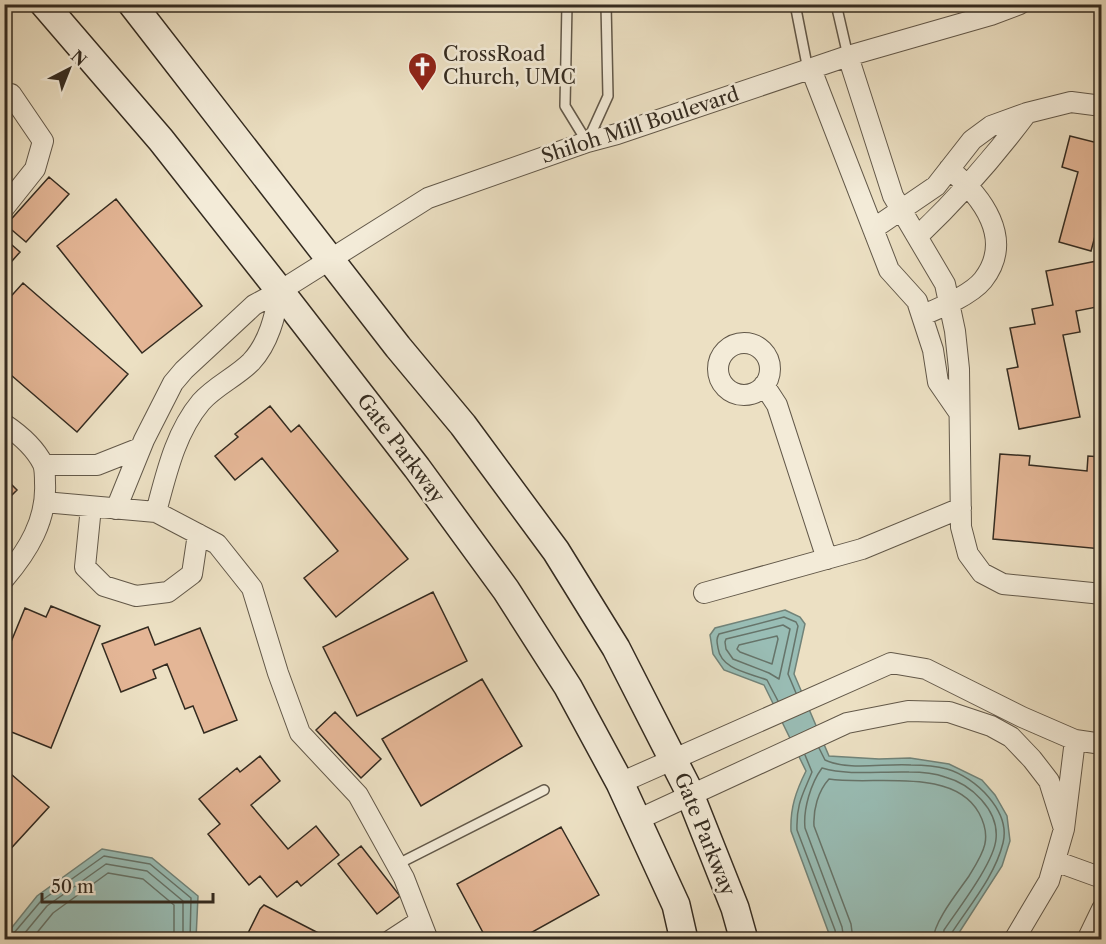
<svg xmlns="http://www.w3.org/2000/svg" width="1106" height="944" font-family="'Libre Caslon Text',serif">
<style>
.water{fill:#99bdb5;stroke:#718379;stroke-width:1.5}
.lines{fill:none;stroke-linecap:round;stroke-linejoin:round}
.shore{stroke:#66746a;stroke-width:1.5}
.building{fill:#e4b696;stroke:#342b20;stroke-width:1.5}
.service-casing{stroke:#625849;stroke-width:12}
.minor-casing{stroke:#625849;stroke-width:22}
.secondary-casing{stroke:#342b20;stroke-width:30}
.service{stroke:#f3ebd8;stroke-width:9}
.minor{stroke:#f3ebd8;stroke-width:20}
.secondary{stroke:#f3ebd8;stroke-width:27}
.labels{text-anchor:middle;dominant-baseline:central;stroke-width:5;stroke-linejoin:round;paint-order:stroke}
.poi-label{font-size:20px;fill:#342b20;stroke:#f3ebd8;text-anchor:start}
.street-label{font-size:20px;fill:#342b20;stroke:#f3ebd8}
</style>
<rect width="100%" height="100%" fill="#ece0c3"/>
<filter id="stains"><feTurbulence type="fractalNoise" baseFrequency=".00333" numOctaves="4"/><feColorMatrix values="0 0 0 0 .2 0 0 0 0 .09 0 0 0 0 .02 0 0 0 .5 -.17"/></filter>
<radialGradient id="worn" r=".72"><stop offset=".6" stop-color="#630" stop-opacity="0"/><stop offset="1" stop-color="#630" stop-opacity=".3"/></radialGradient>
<!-- water -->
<path class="water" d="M785,610L800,617L805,624L794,674L829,756L879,759L910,758L949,764L982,780L995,795L1007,816L1010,841L1002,866L955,939H831L791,831C790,808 796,791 806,771L764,685L724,670L713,654L710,635L715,628Z
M102,849L152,858L198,896L196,939H5V936L37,896Z"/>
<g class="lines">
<!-- shore -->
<path class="shore" d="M783,625L790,629L779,679L769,673L733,659L726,649L725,642L726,639Z
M777,636L778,639L772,664L740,652L737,649L739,645Z
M778,701L767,680C750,673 721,670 718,648C717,642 716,639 719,634L784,617L796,622L798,626L788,674L796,693
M819,748L825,760C848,771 885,763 911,765C922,765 936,766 947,769C975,777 1011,811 1003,843C995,876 969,906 951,934L950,940
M805,755L812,772C803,794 796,804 797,830L835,930L837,940
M8,940L41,901L104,856L150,864L191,898L190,940
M19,940L47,906L106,864L147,871L183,901V940
M31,940L53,913L108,873L143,879L174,905V940
M844,940L842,927L805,828C803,809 811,783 822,768C850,776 880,771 909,772C920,772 934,773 945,777C971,784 999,810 996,839C994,863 958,909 944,930L943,940
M853,940L851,924L814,826C813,810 818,791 829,779C872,786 953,766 979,813C993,839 983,853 969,876C958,892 934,921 933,940"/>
</g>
<!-- building -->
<path class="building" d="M1070,136L1102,144V226L1098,225L1091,251L1059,242L1078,172L1062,167Z
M49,177L69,194L26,242L6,225Z
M116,199L202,306L142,353L57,246Z
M4,238L20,252L4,270Z
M1102,260V306L1076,311L1080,332L1063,335L1080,417L1019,429L1007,369L1018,367L1010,328L1035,324L1032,309L1053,305L1046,271Z
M23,283L128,374L77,432L4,369V304Z
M270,406L291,432L299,425L408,559L336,617L304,578L338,551L262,458L235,480L215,456L238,437L235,434Z
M1000,454L1030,456L1029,465L1087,471L1088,456L1102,457V549L993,539Z
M4,477L17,490L4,503Z
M433,592L467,661L357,716L323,647Z
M51,606L100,626L51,748L4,729V659L25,608L46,617Z
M148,627L155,645L200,628L237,720L204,733L193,706L185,709L167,664L153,670L156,678L121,692L102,644Z
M482,679L522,746L421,806L382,739Z
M335,712L381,759L361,778L316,730Z
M260,756L280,781L251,805L288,849L316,826L339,855L301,886L297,881L277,897L260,876L249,885L208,834L220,824L199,799L237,768L240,772Z
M4,768L49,807L4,856Z
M561,827L599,895L518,940H487L457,884Z
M361,846L400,896L377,914L338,864Z
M264,905L332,940H242L247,935L260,909Z"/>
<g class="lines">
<defs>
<path id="service" d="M567,4L565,106L587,142
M795,4L808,70
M836,4L848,56
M588,140L608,96L606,4
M398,864L544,790"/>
<path id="minor" d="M848,56L893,196L945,284L955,331L959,369L961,527L968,554L982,573L1003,584L1102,594
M811,69L889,270L917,301L933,350L938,382L958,411
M4,208L35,169L43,141L11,94
M873,229L936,186L972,140L991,126L1027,113L1071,102L1102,106
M918,236C958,198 994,157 1027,113
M923,315C940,308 971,295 983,280C1015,239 982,196 949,169
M718 369a26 26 0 1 1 52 0a26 26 0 1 1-52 0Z
M764,385L777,405L827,559
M4,424C19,434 35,448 43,464C45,469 45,477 45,483C47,520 28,551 4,579
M44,465H97L140,448
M44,502L156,512L217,544L252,588L278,673L300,733L358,795L404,878L428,940
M91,507L85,567L104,586L136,596L168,592L192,574L198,534
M116,509L144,440L173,383L184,370L254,305L280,291L428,198L587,142L617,134L848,56L991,15L1020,4
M156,512C166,475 175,433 201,402C215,386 236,377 251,362C269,343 275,316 280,291
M704,593L862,549L961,508
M620,783L891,663L926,669L1022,717L1075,740L1102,744
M637,820L847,723L908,711L949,712L991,726L1011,737L1032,759L1049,781L1064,829
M1055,861L1102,878
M391,940L420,921
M1014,940L1049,881L1064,829L1075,740
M1087,940L1102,909"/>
<path id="secondary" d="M44,4L161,140L280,291L417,468L506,590L568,687L620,783L676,905L684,940
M132,4L398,347L463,425L556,551L616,648L687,787L735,908L744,940"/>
</defs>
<!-- service casing -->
<use href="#service" class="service-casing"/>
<!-- minor casing -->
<use href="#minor" class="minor-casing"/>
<!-- secondary casing -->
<use href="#secondary" class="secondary-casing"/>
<!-- service -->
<use href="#service" class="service"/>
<!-- minor -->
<use href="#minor" class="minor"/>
<!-- secondary -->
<use href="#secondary" class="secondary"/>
</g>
<!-- icons -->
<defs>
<symbol id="church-pin" viewBox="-11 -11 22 30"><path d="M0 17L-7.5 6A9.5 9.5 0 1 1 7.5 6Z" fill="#8f2418" stroke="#f3ebd8"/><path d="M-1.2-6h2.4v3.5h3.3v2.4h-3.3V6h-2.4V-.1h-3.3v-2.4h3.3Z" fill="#fff"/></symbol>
</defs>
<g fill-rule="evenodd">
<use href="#church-pin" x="406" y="50" width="33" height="45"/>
</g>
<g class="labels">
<!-- poi labels -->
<g class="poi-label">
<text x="443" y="54">CrossRoad<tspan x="443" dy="23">Church, UMC</tspan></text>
</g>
<!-- street labels -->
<g class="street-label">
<text transform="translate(640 125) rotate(-18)">Shiloh Mill Boulevard</text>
<text transform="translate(401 448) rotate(53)">Gate Parkway</text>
<text transform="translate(705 834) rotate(68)">Gate Parkway</text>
</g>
</g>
<!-- margin -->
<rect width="1106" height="944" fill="none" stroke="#ece0c3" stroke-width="24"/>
<rect x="6" y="6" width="1094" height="932" fill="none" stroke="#342b20" stroke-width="3"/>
<rect x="12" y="12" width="1082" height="920" fill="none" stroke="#342b20" stroke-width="1.5"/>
<!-- north arrow -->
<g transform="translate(69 69) rotate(42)" stroke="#f3ebd8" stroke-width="4.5" paint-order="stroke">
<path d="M0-4.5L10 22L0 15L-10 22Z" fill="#342b20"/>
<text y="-9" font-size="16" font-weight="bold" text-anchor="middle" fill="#342b20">N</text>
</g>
<!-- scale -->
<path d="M42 893v9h171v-9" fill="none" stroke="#342b20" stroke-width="3"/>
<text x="51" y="893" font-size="18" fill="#342b20" stroke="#f3ebd8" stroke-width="4.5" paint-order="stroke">50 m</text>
<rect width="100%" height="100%" filter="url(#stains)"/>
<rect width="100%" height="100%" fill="url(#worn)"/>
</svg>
